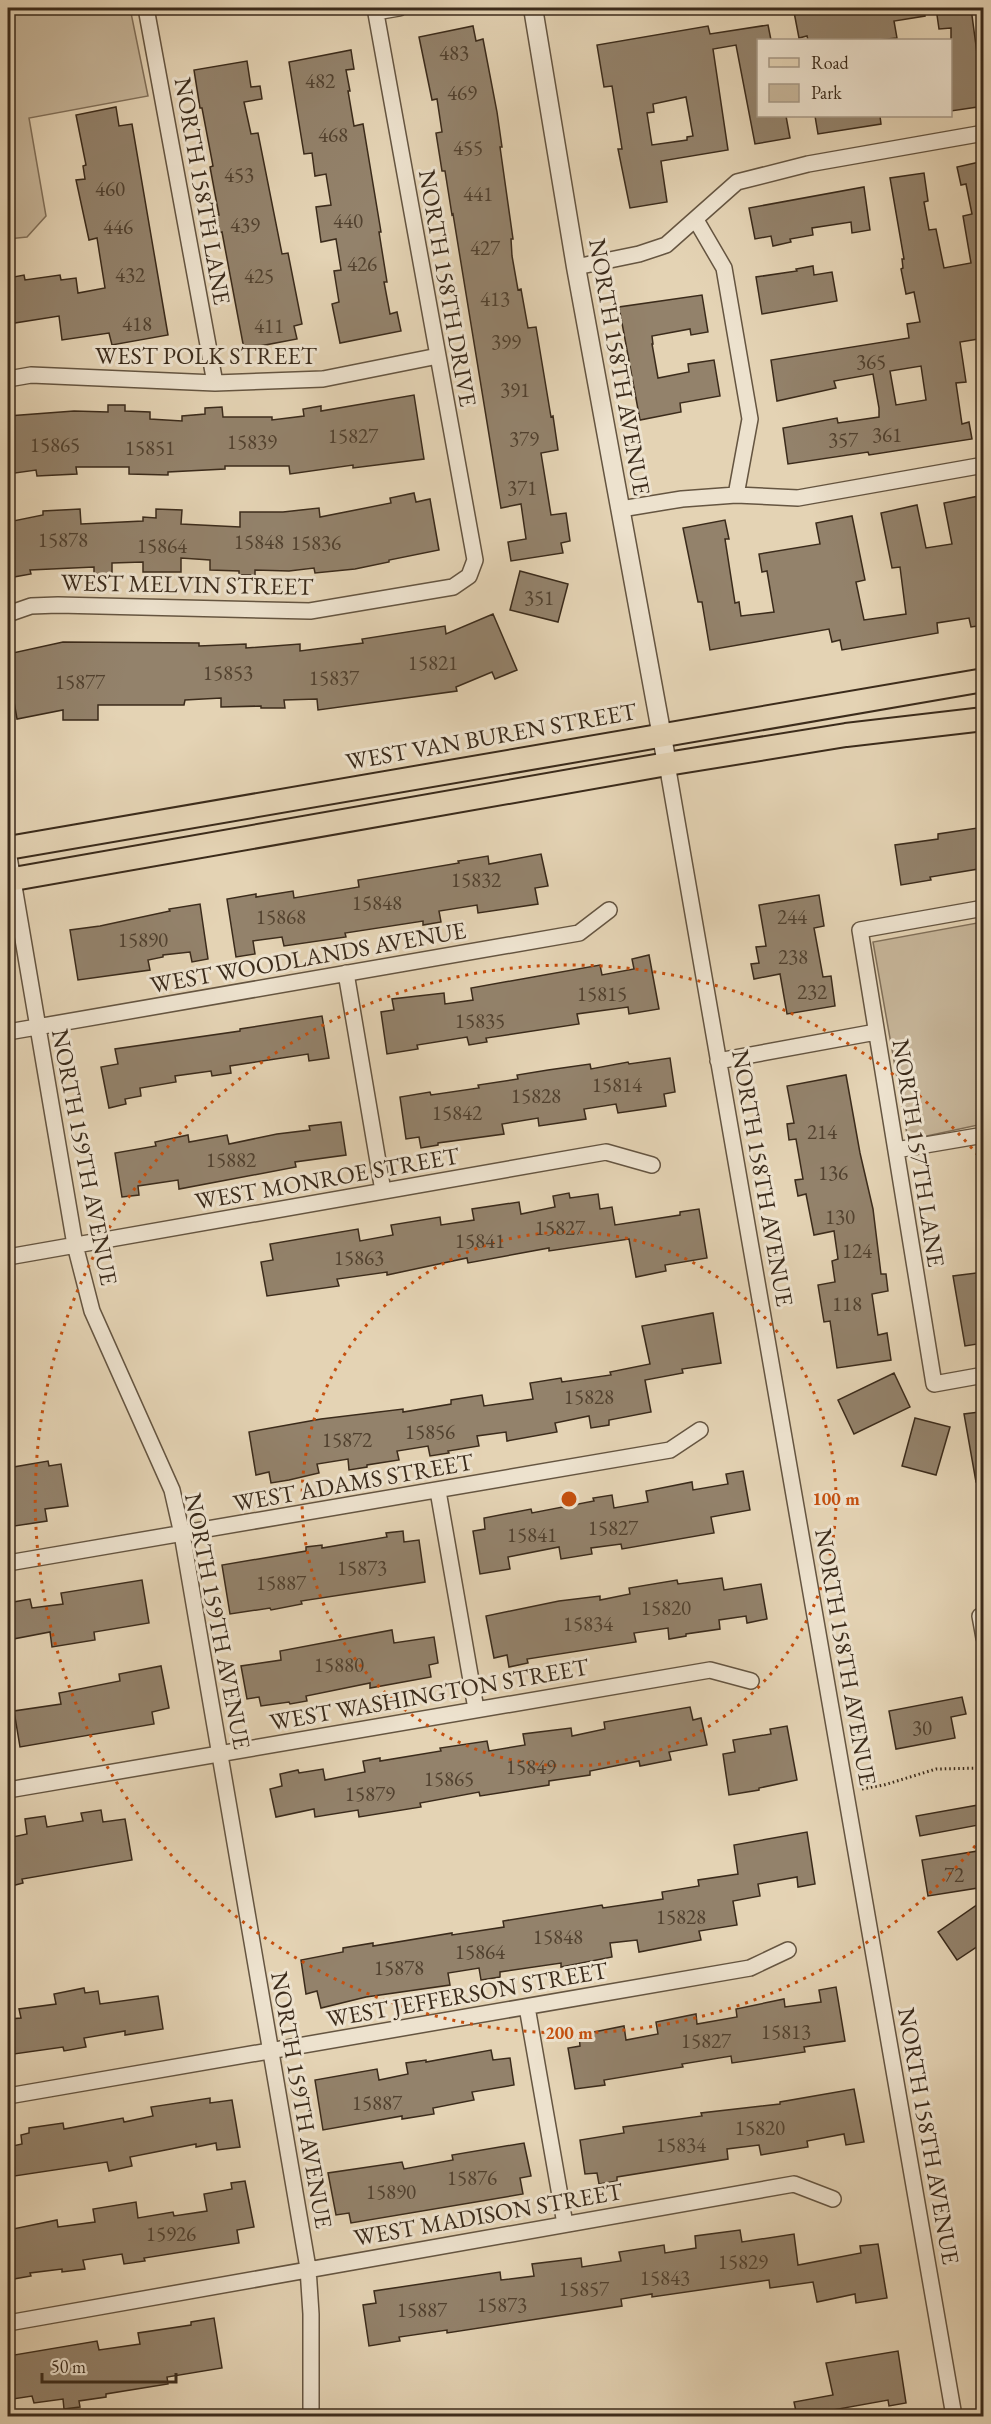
<svg xmlns="http://www.w3.org/2000/svg" width="991" height="2424" font-family="'EB Garamond',serif">
<style>
.green{fill:#c7b69a;stroke:#81705a;stroke-width:1.5}
.building{fill:#93826b;stroke:#3b2b1b;stroke-width:1.5;fill-rule:evenodd}
.lines{fill:none;stroke-linecap:round;stroke-linejoin:round}
.minor-casing{stroke:#655541;stroke-width:18}
.tertiary-casing{stroke:#655541;stroke-width:21}
.primary-casing{stroke:#3b2b1b;stroke-width:26}
.path{stroke:#3b2b1b;stroke-width:3;stroke-dasharray:1.5 3;stroke-linecap:butt}
.minor{stroke:#ede2ce;stroke-width:15}
.tertiary{stroke:#ede2ce;stroke-width:18}
.primary{stroke:#e4d3b4;stroke-width:22}
.ring{fill:none;stroke:#c5500f;stroke-width:3;stroke-dasharray:3 6}
.labels{text-anchor:middle;dominant-baseline:central;stroke-width:6;stroke-linejoin:round;paint-order:stroke}
.number-label{font-size:21px;fill:#51412f}
.street-label{font-size:24px;fill:#3b2b1b;stroke:#ede2ce}
.centre{fill:#c5500f;stroke:#ede2ce;stroke-width:3}
.ring-label{font-size:18px;text-anchor:middle;font-weight:bold;fill:#c5500f;stroke:#ede2ce;stroke-width:6;stroke-linejoin:round;paint-order:stroke}
</style>
<rect width="100%" height="100%" fill="#e4d3b4"/>
<filter id="stains"><feTurbulence type="fractalNoise" baseFrequency=".00333" numOctaves="4"/><feColorMatrix values="0 0 0 0 .2 0 0 0 0 .09 0 0 0 0 .02 0 0 0 .5 -.17"/></filter>
<radialGradient id="worn" r=".72"><stop offset=".6" stop-color="#630" stop-opacity="0"/><stop offset="1" stop-color="#630" stop-opacity=".3"/></radialGradient>
<!-- green -->
<path class="green" d="M35,8H130L148,96L29,118L46,216L27,237L8,239V12Z
M977,923L984,960L983,1124L908,1140L873,942Z"/>
<!-- building -->
<path class="building" d="M816,8H924L925,16L894,21L897,38L878,40H808L807,36L799,38L794,12Z
M936,8H971L984,106L951,111V28L939,29Z
M768,25L771,40H759V116H786L790,138L755,144L736,45L713,49L728,150L661,161L667,202L630,208L618,149H622L612,86L604,87L597,45L708,26L710,34ZM686,97L693,136L687,137V140L652,145L647,113L654,112L653,104Z
M473,26L476,41L483,39L497,112L502,147H500L513,239H511L512,256L518,290L521,289L528,328L536,327L551,417L553,416L558,450L541,453L551,515L566,513L570,541L561,543L563,553L511,561L508,542L526,539L521,504L501,508L453,214L452,215L445,171H442L436,133L442,132L437,99L432,100L419,37Z
M351,50L354,69L346,70L350,91H348L354,126L363,124L381,232H379L387,282H384L390,314L397,312L401,331L340,343L332,304L339,302L334,271L341,270L336,239L321,242L316,207L331,205L326,174L315,176L312,153L304,154L289,62Z
M247,61L251,87L260,86L262,99L244,102L251,134L258,133L282,254L288,253L302,324L294,326L297,339L244,349L222,232L215,234L211,216L219,215L210,167L213,166L202,108H200L194,70Z
M116,107L119,126L132,124L168,335L112,345L109,333L62,340L59,316L8,324V278L24,275L25,280L60,275L61,280L76,278L78,293L105,288L97,238L89,240L76,180L85,179L83,166L86,165L76,115Z
M815,116H880L881,124L818,134Z
M984,161V338L960,342L966,382L956,383L962,424L969,422L972,439L869,455L868,452L788,464L783,428L837,418L838,423L879,417V408L873,374L834,381L836,388L777,401L771,360L909,338L907,324L920,322L914,292L906,294L901,269L903,268L902,259H904L890,178L924,173L928,201L924,202L929,230L936,229L944,268L971,263L963,216L972,214L966,184L961,185L957,167ZM921,366L926,400L896,405L890,371Z
M864,187L870,230L852,233L851,222L812,228L813,235L790,239L791,242L773,246L771,236L755,239L749,208Z
M813,266L814,275L832,272L837,301L762,314L756,277L797,271L796,269Z
M702,295L708,332L691,335L690,329L652,336L653,344H652L658,378L689,372L688,364L714,360L720,396L680,403L681,412L640,420L619,307Z
M414,395L424,459L353,468V465L290,474L289,466H225V469L168,472V475L129,474V467H76L77,474L37,476L36,470L8,474V416L74,411L108,412V405H125V411L150,412V419L182,421V416L205,414V408L222,407L223,417H272V420L304,416L303,409L321,406V411Z
M414,493L416,502L430,499L439,550L389,560V562L355,569L315,573L314,568L289,571L255,570V575H239V571L210,570V560L181,558V572H143V562L112,563V575L94,576V567L30,570L31,574L8,578V522L43,515V511L80,509L81,524L143,521V517L156,518V509L182,510L181,524L240,527V512H283L319,508L320,517L391,503L390,498Z
M979,496L984,522V625L971,627L969,618L937,623L938,633L842,650L840,640L832,642L829,629L710,650L702,602H698L683,528L725,520L729,539H725L735,603L739,602L741,616L774,612L767,571L762,572L759,554L820,544L816,523L852,516L865,580L856,582L864,620L906,614L900,567L892,568L881,513L917,505L926,548L952,544L944,503Z
M520,571L568,584L558,622L510,610Z
M493,614L517,670L495,679L492,672L456,687L457,691L318,710L317,699L284,700L285,708H261V706L221,707V698L185,700L184,705H98V720H63V710L17,719L8,667V654L63,642L199,643V646L246,644V648L300,644V651L363,643L362,639L445,626L446,634Z
M984,827V868L930,877L931,880L901,885L895,845L938,839V834Z
M541,854L548,886L535,888L538,904L478,913L477,905L439,911L441,922L423,925V921L345,933L346,937L284,946L282,937L253,941L255,954L236,957L227,899L256,894V897L293,891L294,898L359,887L358,880L459,863L458,861L488,856L489,864Z
M819,895L824,926L814,928L823,977L831,976L835,1006L787,1014L780,974L754,979L751,964L759,963L756,947L766,946L759,905Z
M200,904L208,959L192,962L190,952L163,955V957L148,960L150,970L78,980L70,930L100,926L170,911L169,909Z
M649,955L659,1009L629,1014L628,1007L577,1014L579,1024L486,1038L487,1042L469,1045L467,1037L417,1045L418,1049L387,1054L381,1012L394,1010L392,999L444,993L445,1004L473,1000L471,988L600,965L602,975L634,969L632,959Z
M322,1016L329,1058L309,1061L308,1054L230,1066L231,1073L212,1076L211,1071L175,1076L176,1082L140,1088L141,1096L125,1099L126,1104L109,1108L101,1067L118,1064L115,1049L240,1031V1029Z
M670,1058L675,1092L664,1094L666,1106L618,1113L616,1104L584,1109L586,1119L539,1126L538,1118L502,1124L504,1134L438,1143V1145L421,1148L419,1137L406,1139L400,1097L430,1092L431,1095L479,1088L478,1085L518,1079L517,1075L548,1070L590,1064L591,1069L628,1062L629,1064Z
M846,1075L860,1153L873,1209L881,1274H886L888,1291L872,1294L878,1335L887,1333L891,1360L837,1368L830,1321L824,1322L818,1285L835,1282L832,1261L838,1259L834,1231L814,1235L806,1194L798,1196L795,1180L803,1179L796,1139L789,1140L787,1124L794,1123L787,1086Z
M341,1122L346,1155L295,1162L296,1167L179,1189L178,1180L138,1186L139,1195L122,1197L115,1153L156,1146L155,1142L188,1135L189,1142L227,1135L229,1144L277,1134L310,1130L309,1126Z
M569,1193L570,1198L598,1194L600,1209L612,1207L615,1225L680,1215V1212L699,1209L707,1258L665,1265L666,1271L636,1277L629,1239L549,1251V1248L468,1263L467,1258L387,1275V1272L337,1279L339,1286L267,1296L261,1262L273,1260L270,1244L358,1229L360,1241L393,1235L391,1225L440,1217L441,1225L474,1220L472,1209L519,1202L521,1214L555,1207L553,1196Z
M984,1272V1323H981L984,1343L965,1346L953,1276Z
M713,1313L721,1363L682,1369L683,1373L645,1380L651,1412L609,1420V1425L591,1428L589,1416L555,1423L557,1432L507,1441L506,1432L477,1436L479,1446L448,1451L449,1453L430,1456L428,1446L397,1451L399,1460L367,1465V1467L349,1470L348,1459L317,1464L319,1473L289,1480L271,1483L269,1472L256,1475L249,1432L321,1419L403,1409V1412L451,1404V1400L482,1395L484,1406L533,1399L530,1383L561,1378L562,1382L611,1375L610,1372L650,1364L642,1326Z
M894,1373L910,1407L854,1434L838,1400Z
M979,1412L980,1416H984V1481L976,1482L964,1414Z
M915,1418L950,1427L936,1475L902,1466Z
M48,1461L49,1466L61,1464L68,1506L45,1509L47,1521L8,1527V1468Z
M743,1471L750,1510L711,1517L714,1533L622,1549L621,1544L591,1548L592,1554L561,1559L559,1547L508,1557L510,1569L480,1574L473,1531L485,1529L484,1518L531,1509L532,1513L594,1501L593,1498L612,1495L614,1508L648,1502L646,1491L692,1482L693,1490L728,1484L726,1474Z
M403,1531L404,1542L419,1540L425,1582L301,1601L302,1604L271,1610L270,1608L230,1614L222,1565L306,1551V1547L322,1545V1548L387,1537L386,1533Z
M722,1578L724,1590L761,1584L767,1619L747,1623L746,1616L719,1620L720,1629L686,1634V1636L669,1639L668,1628L634,1633L636,1642L527,1659L528,1663L509,1667L507,1655L494,1658L486,1616L559,1601L600,1596V1600L630,1594L629,1588L677,1580L678,1584Z
M142,1580L149,1623L94,1632L95,1640L52,1647L50,1632L8,1640V1603L30,1599L32,1608L63,1604L61,1593Z
M392,1630L394,1643L434,1637L438,1663L429,1665L431,1677L370,1688V1683L306,1696L307,1701L290,1704L289,1702L261,1706L259,1697L247,1699L241,1666L281,1660L280,1651Z
M161,1666L169,1708L152,1712L154,1724L20,1747L14,1711L61,1704L59,1693L120,1681L119,1674Z
M962,1697L966,1714L951,1717L955,1738L896,1749L889,1711Z
M690,1707L693,1720L701,1718L707,1745L669,1752L671,1760L640,1766L639,1761L590,1771V1775L549,1781V1785L480,1796L479,1792L420,1803L421,1807L359,1817L358,1810L315,1817L314,1809L276,1817L270,1789L282,1786L280,1774L298,1770L299,1773L323,1769L325,1780L365,1772L363,1761L380,1758V1761L441,1751L440,1748L487,1741L489,1751L525,1745L523,1734L571,1728L572,1736L605,1729L604,1722Z
M787,1726L797,1780L759,1788V1790L729,1795L723,1754L735,1752L733,1740L771,1734L770,1729Z
M984,1804V1824L920,1836L916,1816Z
M101,1810L103,1822L125,1819L132,1860L22,1879L23,1883L8,1887V1838L27,1834L25,1819L45,1816L47,1827L83,1821L81,1813Z
M807,1832L815,1884L798,1887L797,1877L758,1884L760,1896L733,1901L737,1925L699,1931L701,1940L639,1952L637,1940L610,1943L612,1957L561,1967V1963L500,1972V1977L481,1980L479,1968L448,1973L450,1985L366,1997L321,2008L317,1991L306,1994L301,1960L343,1952V1948L373,1943V1946L452,1933V1935L504,1927L503,1921L602,1905L603,1908L663,1899L662,1892L699,1886L698,1880L738,1874L734,1845Z
M984,1850V1887L928,1896L922,1860Z
M984,1900V1942L957,1960L938,1932Z
M836,1987L845,2041L804,2047L805,2052L732,2063L731,2056L682,2064L683,2067L604,2080L605,2085L575,2089L568,2048L580,2046L579,2035L624,2026L626,2040L658,2034L656,2022L696,2014L697,2024L737,2017L736,2009L784,1999L785,2007L821,2002L819,1990Z
M84,1988L85,1993L98,1991L100,2004L158,1996L163,2029L125,2035V2031L84,2038L86,2047L64,2051L63,2047L14,2054L9,2019L21,2018L19,2009L56,2004L54,1994Z
M491,2050L493,2060L510,2058L514,2085L472,2092L474,2100L433,2108L434,2114L402,2119V2116L323,2130L315,2080L377,2069L379,2080L408,2074L406,2063L426,2060V2062Z
M854,2089L864,2142L846,2145L844,2134L807,2141L808,2147L761,2155L759,2145L727,2149L728,2159L617,2177V2181L599,2184L597,2173L585,2174L580,2140L624,2133L623,2127L702,2116L701,2113L780,2104V2102Z
M210,2098V2103L232,2100L240,2147L217,2150L216,2143L196,2147V2144L130,2157L132,2166L109,2171L107,2162L8,2177V2147L22,2144L21,2135L29,2133V2128L63,2123L64,2129L123,2118L124,2122L153,2116L151,2107Z
M524,2143L531,2176L520,2178L523,2194L351,2223L349,2213L336,2215L328,2173L402,2162L404,2169L453,2160L452,2155Z
M245,2181L254,2227L237,2230L239,2243L144,2258L145,2261L124,2264L122,2254L83,2260L85,2269L62,2272V2269L30,2273L31,2276L8,2280V2230L57,2220L58,2227L95,2222L93,2209L136,2202L138,2218L173,2212L174,2216L207,2211L204,2194L232,2189L231,2183Z
M740,2230L742,2242L794,2234L798,2265L861,2253L860,2246L878,2244L887,2298L856,2303L855,2294L817,2302L813,2282L770,2288L769,2280L652,2297V2294L621,2299L622,2306L447,2333V2330L399,2337L400,2341L369,2346L363,2305L376,2303L374,2291L500,2272L501,2280L534,2276L532,2264L581,2258L582,2267L621,2261L619,2252L664,2245L665,2253L696,2248L695,2236Z
M214,2318L222,2368L167,2377L168,2384L106,2394V2397L79,2401L80,2407L64,2409L63,2399L34,2403L32,2396L13,2399L8,2356L97,2341L99,2350L140,2344L138,2333L191,2325V2322Z
M898,2351L906,2403L889,2406L888,2400L827,2411L828,2416H797L794,2402L833,2395L826,2363Z"/>
<g class="lines">
<defs>
<path id="minor" d="M146,8L215,383
M376,12L399,8
M696,220L724,268L750,419L736,495
M576,267L639,254L666,245L737,182L808,164L984,133
M8,379L31,375L215,383L323,379L438,356
M621,509L682,499L736,495L798,498L984,465
M8,614L31,606L58,605L310,611L453,587L469,576L475,560L375,8
M667,764L954,2416
M8,851L75,1245L92,1311L172,1490L182,1534L308,2268L311,2314V2416
M984,908L860,930L934,1384L984,1375
M346,973L383,1191
M8,1032L579,933L609,910
M718,1061L876,1032
M896,1150L984,1135
M8,1257L606,1152L652,1165
M438,1491L476,1709
M8,1563L670,1450L700,1430
M984,1616H980L984,1638
M8,1790L710,1670L751,1681
M527,2007L565,2224
M8,2096L750,1968L788,1950
M8,2323L794,2184L833,2199"/>
<path id="tertiary" d="M533,8L576,267L667,764"/>
<path id="primary" d="M8,848L984,680
M8,880L667,764L846,735L984,719"/>
</defs>
<!-- minor casing -->
<use href="#minor" class="minor-casing"/>
<!-- tertiary casing -->
<use href="#tertiary" class="tertiary-casing"/>
<!-- primary casing -->
<use href="#primary" class="primary-casing"/>
<!-- path -->
<path class="path" d="M862,1789L884,1785L936,1769L984,1768"/>
<!-- minor -->
<use href="#minor" class="minor"/>
<!-- tertiary -->
<use href="#tertiary" class="tertiary"/>
<!-- primary -->
<use href="#primary" class="primary"/>
</g>
<!-- distance rings -->
<g class="ring">
<circle cx="569" cy="1499" r="267"/>
<path d="M981 1839A534 534 0 1 1 981 1159"/>
</g>
<g class="labels">
<!-- number labels -->
<g class="number-label">
<text x="454" y="52">483</text>
<text x="320" y="80">482</text>
<text x="462" y="92">469</text>
<text x="333" y="134">468</text>
<text x="468" y="147">455</text>
<text x="239" y="174">453</text>
<text x="110" y="188">460</text>
<text x="478" y="193">441</text>
<text x="348" y="220">440</text>
<text x="245" y="224">439</text>
<text x="118" y="226">446</text>
<text x="485" y="247">427</text>
<text x="362" y="263">426</text>
<text x="130" y="274">432</text>
<text x="259" y="275">425</text>
<text x="495" y="298">413</text>
<text x="137" y="323">418</text>
<text x="269" y="325">411</text>
<text x="506" y="341">399</text>
<text x="871" y="361">365</text>
<text x="515" y="389">391</text>
<text x="887" y="434">361</text>
<text x="353" y="435">15827</text>
<text x="524" y="438">379</text>
<text x="843" y="439">357</text>
<text x="252" y="441">15839</text>
<text x="55" y="444">15865</text>
<text x="150" y="447">15851</text>
<text x="522" y="487">371</text>
<text x="63" y="539">15878</text>
<text x="259" y="541">15848</text>
<text x="316" y="542">15836</text>
<text x="162" y="545">15864</text>
<text x="539" y="597">351</text>
<text x="433" y="662">15821</text>
<text x="228" y="672">15853</text>
<text x="334" y="677">15837</text>
<text x="80" y="681">15877</text>
<text x="476" y="879">15832</text>
<text x="377" y="902">15848</text>
<text x="281" y="916">15868</text>
<text x="792" y="916">244</text>
<text x="143" y="939">15890</text>
<text x="793" y="956">238</text>
<text x="812" y="991">232</text>
<text x="602" y="993">15815</text>
<text x="480" y="1020">15835</text>
<text x="617" y="1084">15814</text>
<text x="536" y="1095">15828</text>
<text x="457" y="1112">15842</text>
<text x="822" y="1131">214</text>
<text x="231" y="1159">15882</text>
<text x="833" y="1172">136</text>
<text x="840" y="1216">130</text>
<text x="560" y="1227">15827</text>
<text x="480" y="1240">15841</text>
<text x="857" y="1250">124</text>
<text x="359" y="1257">15863</text>
<text x="847" y="1303">118</text>
<text x="589" y="1396">15828</text>
<text x="430" y="1431">15856</text>
<text x="347" y="1439">15872</text>
<text x="613" y="1527">15827</text>
<text x="532" y="1534">15841</text>
<text x="362" y="1567">15873</text>
<text x="281" y="1582">15887</text>
<text x="666" y="1607">15820</text>
<text x="588" y="1623">15834</text>
<text x="339" y="1664">15880</text>
<text x="922" y="1727">30</text>
<text x="531" y="1766">15849</text>
<text x="449" y="1778">15865</text>
<text x="370" y="1793">15879</text>
<text x="954" y="1874">72</text>
<text x="681" y="1916">15828</text>
<text x="558" y="1936">15848</text>
<text x="480" y="1951">15864</text>
<text x="399" y="1967">15878</text>
<text x="786" y="2031">15813</text>
<text x="706" y="2040">15827</text>
<text x="377" y="2102">15887</text>
<text x="760" y="2127">15820</text>
<text x="681" y="2144">15834</text>
<text x="472" y="2177">15876</text>
<text x="391" y="2191">15890</text>
<text x="171" y="2233">15926</text>
<text x="743" y="2261">15829</text>
<text x="665" y="2277">15843</text>
<text x="584" y="2288">15857</text>
<text x="502" y="2304">15873</text>
<text x="422" y="2309">15887</text>
</g>
<!-- street labels -->
<g class="street-label">
<text transform="translate(203 191) rotate(80)">NORTH 158TH LANE</text>
<text transform="translate(448 288) rotate(80)">NORTH 158TH DRIVE</text>
<text x="206" y="355">WEST POLK STREET</text>
<text transform="translate(620 367) rotate(80)">NORTH 158TH AVENUE</text>
<text transform="translate(187 584) rotate(1)">WEST MELVIN STREET</text>
<text transform="translate(491 736) rotate(-10)">WEST VAN BUREN STREET</text>
<text transform="translate(308 957) rotate(-10)">WEST WOODLANDS AVENUE</text>
<text transform="translate(919 1153) rotate(81)">NORTH 157TH LANE</text>
<text transform="translate(85 1157) rotate(79)">NORTH 159TH AVENUE</text>
<text transform="translate(327 1178) rotate(-10)">WEST MONROE STREET</text>
<text transform="translate(763 1178) rotate(80)">NORTH 158TH AVENUE</text>
<text transform="translate(353 1482) rotate(-10)">WEST ADAMS STREET</text>
<text transform="translate(218 1621) rotate(79)">NORTH 159TH AVENUE</text>
<text transform="translate(846 1657) rotate(80)">NORTH 158TH AVENUE</text>
<text transform="translate(429 1694) rotate(-10)">WEST WASHINGTON STREET</text>
<text transform="translate(467 1994) rotate(-10)">WEST JEFFERSON STREET</text>
<text transform="translate(302 2100) rotate(80)">NORTH 159TH AVENUE</text>
<text transform="translate(929 2136) rotate(80)">NORTH 158TH AVENUE</text>
<text transform="translate(488 2214) rotate(-10)">WEST MADISON STREET</text>
</g>
</g>
<circle cx="569" cy="1499" r="9" class="centre"/>
<g class="ring-label">
<text x="836" y="1505">100 m</text>
<text x="569" y="2039">200 m</text>
</g>
<!-- margin -->
<rect width="991" height="2424" fill="none" stroke="#e4d3b4" stroke-width="30"/>
<rect x="9" y="9" width="973" height="2406" fill="none" stroke="#3b2b1b" stroke-width="3"/>
<rect x="15" y="15" width="961" height="2394" fill="none" stroke="#3b2b1b" stroke-width="1.5"/>
<!-- legend -->
<rect x="757" y="39" width="195" height="78" fill="#ede2ce" stroke="#a69986" stroke-width="1.5"/>
<rect x="769" y="58" width="30" height="9" fill="#e4d3b4" stroke="#a69986" stroke-width="1.5"/>
<text x="811" y="69" font-size="18" fill="#3b2b1b">Road</text>
<rect x="769" y="84" width="30" height="18" fill="#c7b69a" stroke="#a69986" stroke-width="1.5"/>
<text x="811" y="99" font-size="18" fill="#3b2b1b">Park</text>
<!-- scale -->
<path d="M42 2373v9h134v-9" fill="none" stroke="#3b2b1b" stroke-width="3"/>
<text x="51" y="2373" font-size="18" fill="#3b2b1b" stroke="#ede2ce" stroke-width="4.5" paint-order="stroke">50 m</text>
<rect width="100%" height="100%" filter="url(#stains)"/>
<rect width="100%" height="100%" fill="url(#worn)"/>
</svg>
